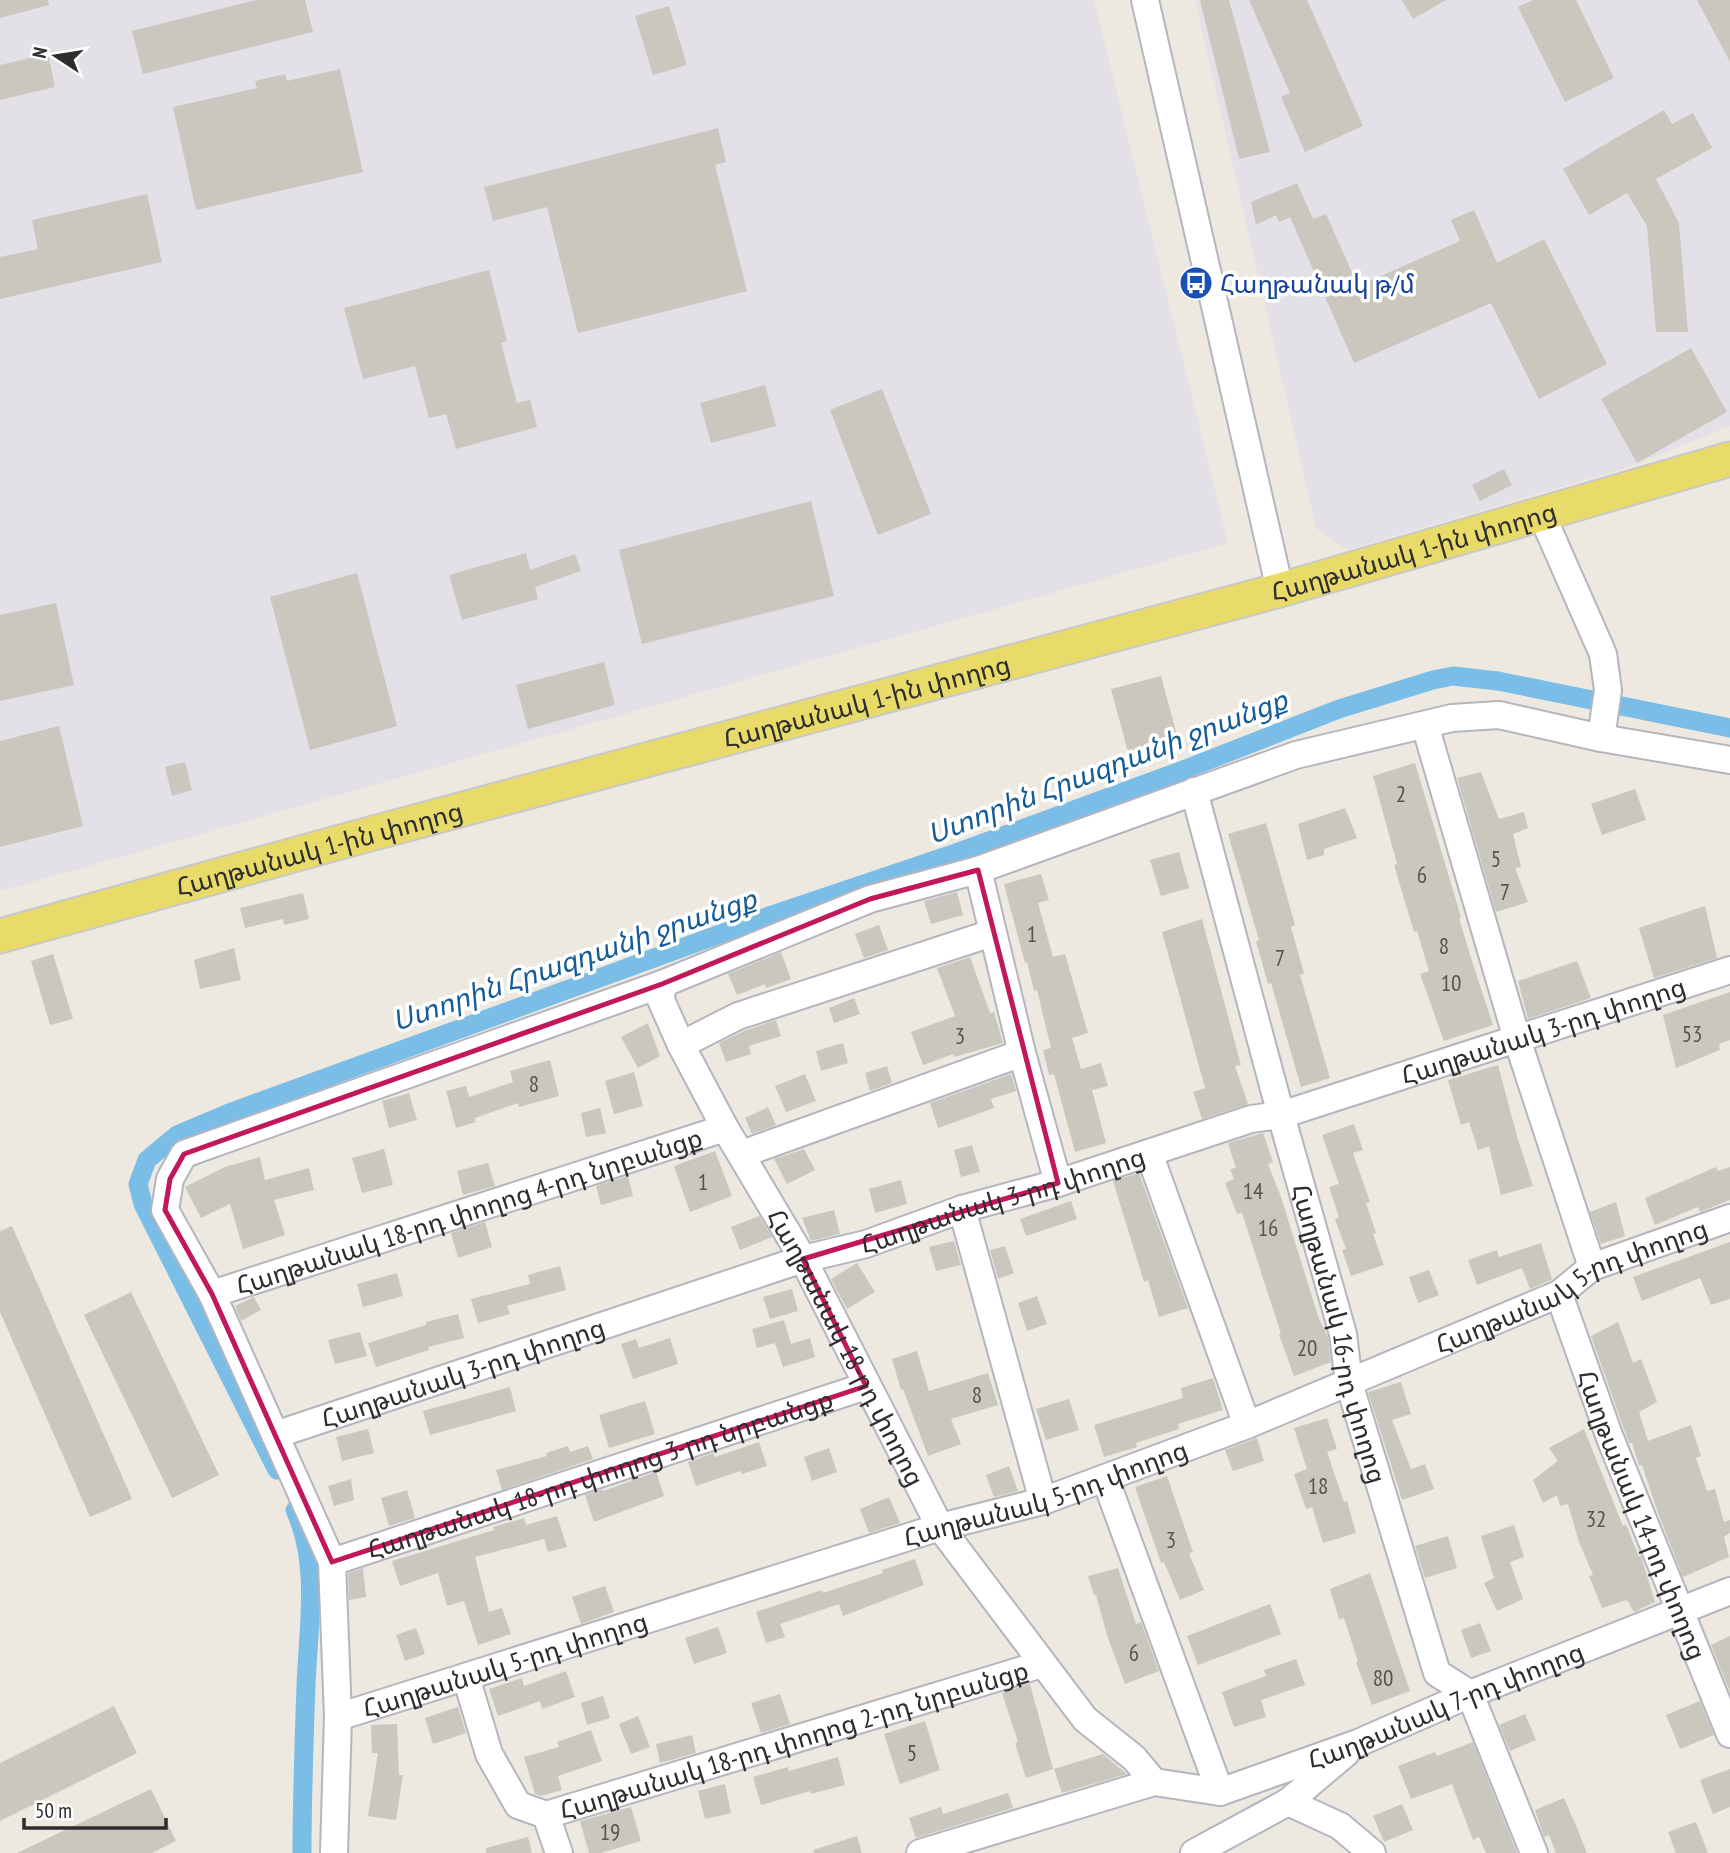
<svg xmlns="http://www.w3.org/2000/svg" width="1730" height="1853" font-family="'PT Sans Narrow','Noto Sans Armenian',sans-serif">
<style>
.industrial{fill:#e3e0e7}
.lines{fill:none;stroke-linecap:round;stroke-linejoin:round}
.canal{stroke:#7abee8;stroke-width:19}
.building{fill:#c9c7be}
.minor-casing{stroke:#b4b5bf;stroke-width:30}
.major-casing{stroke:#c8c8c8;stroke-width:37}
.minor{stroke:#fff;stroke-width:26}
.major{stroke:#e9db69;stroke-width:33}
.marked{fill:none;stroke:#c2185b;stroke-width:5;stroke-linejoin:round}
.labels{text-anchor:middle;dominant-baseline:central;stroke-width:7;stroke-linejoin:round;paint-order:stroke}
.number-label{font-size:23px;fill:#545451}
.transit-label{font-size:26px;fill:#164399;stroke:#fff;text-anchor:start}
.street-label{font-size:26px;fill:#2d2d2d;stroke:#fff}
.water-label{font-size:28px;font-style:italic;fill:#155b98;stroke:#fff}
</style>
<rect width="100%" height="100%" fill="#ede9e0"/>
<!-- industrial -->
<path class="industrial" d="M0,0H1094L1228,543L0,891Z
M1195,0H1730V426L1629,467L1347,550L1316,528Z"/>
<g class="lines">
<!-- canal -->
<path class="canal" d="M277,1470L143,1204L138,1184L147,1160L177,1135L229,1113L772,915L956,853L1178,772L1339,709L1433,680L1453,676L1498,681L1730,728
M295,1510C320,1565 308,1628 306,1686C304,1742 302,1797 302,1853"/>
</g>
<!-- building -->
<path class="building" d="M0,0H48L49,5L0,18Z
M256,0H305L313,32L143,74L132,31Z
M1200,0H1229L1270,152L1239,159Z
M1249,0H1307L1363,126L1305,152L1281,97L1290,93Z
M1402,0H1446L1413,19Z
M1533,0H1576L1614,78L1565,102L1518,7Z
M1697,0H1730V62Z
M669,6L687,65L653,75L635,16Z
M48,54L55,87L0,100V65Z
M340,69L363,172L196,210L173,107L257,88L255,81L285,74L287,81Z
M1664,110L1672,124L1693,113L1712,148L1656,179L1679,223L1688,332H1656L1647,226L1627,193L1589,215L1563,169Z
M718,128L726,162L715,165L747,291L578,333L547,207L493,221L484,187Z
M1297,183L1313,219L1326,214L1358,286L1460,241L1451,220L1474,210L1497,263L1544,239L1607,364L1539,399L1491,303L1354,363L1290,217L1279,222L1276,215L1256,225L1251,202Z
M147,194L162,262L0,299V257L38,249L32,220Z
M489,270L507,341L501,343L517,403L530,400L537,427L456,449L446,414L429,418L415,366L363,379L344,308Z
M1691,348L1727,412L1637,463L1601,399Z
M765,385L776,426L711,443L700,403Z
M882,389L931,514L878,535L830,410Z
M1504,469L1512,485L1480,501L1472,485Z
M811,501L834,596L642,644L619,550Z
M526,553L530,570L575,554L581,571L535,587L538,599L462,620L449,575Z
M357,573L397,726L310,750L270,597Z
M56,603L74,685L0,701V615Z
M604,662L615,705L528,729L516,685Z
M1161,676L1178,739L1128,752L1111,689Z
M59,726L83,826L0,847V741Z
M185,762L192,790L172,796L165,767Z
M1415,763L1461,917L1459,918L1471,958L1493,1025L1444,1041L1420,974L1429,971L1417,931L1414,932L1394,865L1397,864L1373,776Z
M1481,772L1499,819L1524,812L1528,828L1513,834L1521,867L1515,868L1528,902L1496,912L1457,778Z
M1635,789L1646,820L1602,835L1591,804Z
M1345,808L1357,838L1324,849V855L1307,860L1298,824Z
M1266,823L1295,925L1291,927L1304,973L1300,975L1330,1078L1301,1087L1271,983L1268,984L1256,941L1259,940L1228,834Z
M1179,852L1189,888L1161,896L1150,860Z
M1041,874L1049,900L1038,903L1053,957L1065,954L1088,1033L1072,1038L1081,1069L1101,1063L1108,1086L1092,1090L1106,1143L1075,1152L1054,1074L1049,1075L1043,1050L1051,1048L1037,990L1034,991L1027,962L1025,963L1004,884Z
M957,892L963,915L931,924L924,901Z
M303,893L309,919L284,925L283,919L245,928L240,908Z
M1705,906L1717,958L1654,978L1639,928Z
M1202,919L1241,1065L1235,1066L1248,1104L1202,1119L1193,1092L1205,1088L1162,932Z
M879,925L888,950L864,958L855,934Z
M234,948L241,980L200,989L194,960Z
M781,952L791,979L766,988L765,984L737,995L728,974Z
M53,954L73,1019L50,1025L31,961Z
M970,957L990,1013L994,1012L1003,1043L954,1057L953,1054L923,1065L911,1032L955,1016L937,968Z
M1577,961L1591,998L1528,1019L1518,981Z
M1730,992V1040L1719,1044L1720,1050L1676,1068L1663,1015Z
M854,998L860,1014L834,1023L829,1008Z
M776,1020L781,1036L749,1046L751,1054L726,1062L719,1043L744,1031Z
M648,1023L660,1056L638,1068L621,1037Z
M843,1043L848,1063L821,1071L816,1051Z
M550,1060L559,1096L519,1107L518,1103L475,1118L476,1122L456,1128L446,1091L466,1086L469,1097L513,1082L510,1071Z
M1498,1065L1517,1136L1533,1186L1501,1195L1489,1146L1478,1150L1469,1122L1461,1125L1448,1080Z
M887,1066L892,1083L870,1091L865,1073Z
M634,1072L643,1106L614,1114L605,1081Z
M805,1074L816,1101L786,1112L775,1086Z
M1011,1074L1016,1091L991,1099L994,1108L938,1128L930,1103Z
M409,1093L417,1120L389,1128L382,1101Z
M768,1107L776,1125L752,1134L745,1118Z
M600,1108L606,1133L586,1137L581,1113Z
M1354,1124L1363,1150L1353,1153L1370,1202L1366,1203L1376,1233L1373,1234L1384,1265L1351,1276L1342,1250L1346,1249L1335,1219L1339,1217L1329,1187L1339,1184L1322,1135Z
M1263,1133L1273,1162L1268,1164L1281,1197L1319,1319L1328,1337L1331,1362L1294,1376L1279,1335L1281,1334L1242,1213L1237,1214L1225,1183L1234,1179L1230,1169L1236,1168L1228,1143Z
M972,1145L980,1172L961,1177L954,1150Z
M384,1149L393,1185L362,1193L352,1158Z
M804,1149L815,1170L787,1184L774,1159Z
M715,1151L732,1196L690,1212L674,1166Z
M260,1157L265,1180L309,1168L314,1190L274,1200L285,1235L243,1249L230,1204L201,1218L185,1187L225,1167Z
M488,1163L495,1186L463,1195L457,1171Z
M1716,1167L1718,1171L1730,1167V1200L1700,1212L1698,1207L1655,1225L1645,1198Z
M1139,1173L1188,1308L1159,1317L1148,1280L1144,1282L1113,1181Z
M628,1176L633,1196L601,1205L596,1186Z
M901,1180L907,1204L875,1213L869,1189Z
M1071,1201L1077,1219L1026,1236L1020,1219Z
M1616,1202L1625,1236L1601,1244L1590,1212Z
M834,1210L840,1234L811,1241L802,1218Z
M759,1216L772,1237L740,1250L731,1227Z
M485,1222L492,1247L458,1258L451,1233Z
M12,1226L132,1499L90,1517L0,1312V1231Z
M954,1241L961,1265L936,1271L929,1247Z
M1730,1242V1299L1711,1305L1700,1278L1642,1301L1633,1277Z
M1541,1243L1552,1279L1551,1280L1530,1289L1522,1268L1477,1285L1468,1260L1497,1250L1499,1257Z
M1005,1246L1014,1273L998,1279L990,1250Z
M857,1263L875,1292L847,1309L831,1279Z
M560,1266L566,1290L507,1306L510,1314L478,1323L471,1299L530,1284L528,1275Z
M1429,1270L1439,1295L1418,1303L1409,1277Z
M397,1273L403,1296L363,1307L357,1284Z
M792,1289L798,1311L770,1319L763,1297Z
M131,1292L219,1475L172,1498L84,1315Z
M1037,1296L1047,1324L1027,1331L1018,1303Z
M254,1297L261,1310L241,1321L235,1306Z
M458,1314L464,1338L428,1347L429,1350L376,1367L368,1343L426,1325V1322Z
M784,1320L791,1344L810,1338L815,1357L783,1367L775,1343L757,1348L752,1329Z
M1618,1322L1633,1363L1641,1359L1657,1402L1639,1412L1648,1441L1691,1425L1701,1456L1696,1458L1707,1491L1715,1489L1724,1522L1730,1520V1533L1724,1537L1729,1557L1683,1577L1658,1513L1642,1465L1639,1466L1632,1443H1629L1625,1432L1591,1336Z
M360,1332L367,1356L335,1364L328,1340Z
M670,1338L678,1364L633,1379L621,1344L636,1339L639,1348Z
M917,1351L929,1391L988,1373L998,1405L951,1419L961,1444L928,1456L903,1389L901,1390L892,1359Z
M1213,1378L1223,1410L1178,1424L1179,1429L1136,1443L1137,1447L1104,1457L1094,1425L1183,1398L1181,1388Z
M1401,1382L1411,1414L1392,1420L1411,1469L1425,1464L1434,1489L1402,1500L1368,1392Z
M510,1387L516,1411L430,1435L423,1411Z
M1069,1399L1079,1430L1046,1440L1036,1409Z
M645,1401L655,1434L609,1448L599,1415Z
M1327,1418L1337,1449L1327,1452L1344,1502L1347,1501L1356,1533L1323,1543L1312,1507L1306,1509L1294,1474L1307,1469L1294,1428Z
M368,1429L374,1453L342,1461L336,1437Z
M1584,1429L1623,1526L1626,1524L1639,1557L1641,1556L1655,1602L1634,1612L1627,1600L1602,1608L1589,1576L1593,1575L1579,1542L1568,1504L1560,1506L1557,1495L1543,1503L1533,1480L1558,1461L1549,1448Z
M1257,1438L1264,1461L1233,1471L1225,1450Z
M759,1442L767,1466L742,1474L740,1471L696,1486L688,1462L713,1453L715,1457Z
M568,1446L570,1452L588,1446L593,1459L502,1490L496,1470L547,1456L546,1453Z
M829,1448L837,1472L812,1481L804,1457Z
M1009,1466L1018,1491L994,1497L986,1475Z
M656,1472L664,1496L594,1522L585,1495L603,1489V1491Z
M1167,1476L1193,1552L1189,1553L1204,1590L1180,1600L1164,1562L1161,1563L1135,1487Z
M351,1479L354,1500L334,1506L328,1486Z
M407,1490L415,1518L389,1526L381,1498Z
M889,1497L900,1523L869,1533L860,1509Z
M557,1516L567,1547L548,1552L544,1539L475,1557L489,1612L502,1608L511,1634L478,1645L464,1601L447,1606L438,1573L400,1586L392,1561L494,1530L493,1527L524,1518L526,1525Z
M1514,1525L1524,1557L1510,1562L1523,1599L1497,1611L1484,1583L1494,1578L1481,1536Z
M1448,1536L1457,1568L1425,1578L1415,1546Z
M915,1559L924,1585L843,1616L839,1604L780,1624L785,1637L766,1643L756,1612L822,1590L823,1593L883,1573L882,1570Z
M363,1568L366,1597L349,1600L348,1573Z
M1118,1568L1136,1624L1141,1622L1159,1671L1125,1684L1107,1635L1096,1595H1094L1088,1576Z
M1370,1573L1410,1691L1372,1705L1356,1662H1358L1344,1618L1339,1619L1330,1589Z
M605,1586L614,1612L581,1624L572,1597Z
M1270,1604L1281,1634L1198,1665L1187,1636Z
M1480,1623L1491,1651L1471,1658L1461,1630Z
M718,1627L727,1653L694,1664L685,1638Z
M416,1628L425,1654L405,1661L396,1635Z
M1730,1636V1692L1711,1645Z
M1296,1659L1305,1685L1261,1700L1266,1717L1234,1727L1222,1692L1266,1676L1264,1670Z
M566,1671L575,1697L542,1709L540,1701L498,1716L489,1689L522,1678L524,1686Z
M1030,1684L1053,1769L1026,1778L1015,1743L1018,1742L1002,1693Z
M780,1694L790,1724L761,1733L751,1703Z
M603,1696L610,1718L587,1725L581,1703Z
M1700,1701L1714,1735L1680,1749L1666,1715Z
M114,1706L137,1753L0,1821V1763Z
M458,1707L466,1733L433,1744L425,1718Z
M1525,1714L1536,1740L1510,1751L1499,1725Z
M638,1716L650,1747L631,1754L619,1724Z
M925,1721L940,1770L900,1784L884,1734Z
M397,1724L399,1775H403L396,1820L368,1816L378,1753H372L371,1725Z
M591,1730L602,1761L558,1776L562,1790L541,1796L535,1794L524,1757L559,1747L557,1742Z
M692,1735L696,1753L660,1763L656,1744Z
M1473,1742L1517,1853H1486L1479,1837L1473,1840L1452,1784L1411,1799L1398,1766L1435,1752L1437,1756Z
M1103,1754L1127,1774L1062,1793L1054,1769Z
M838,1757L845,1785L811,1794L810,1791L761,1805L753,1777L788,1767L789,1771Z
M1730,1769V1807L1713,1814L1700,1780Z
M725,1784L731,1813L705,1819L698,1791Z
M151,1789L176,1841L152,1853H17Z
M1008,1793L1013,1808L916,1838L909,1818L941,1807L943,1814Z
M1564,1798L1577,1828L1587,1853H1556L1549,1835L1544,1837L1535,1810Z
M1402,1804L1413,1830L1384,1842L1373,1816Z
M631,1807L641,1841L601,1853H589L580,1821Z
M1696,1822L1708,1853H1676L1668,1832Z
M857,1836L862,1853H814L813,1850Z
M528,1837L532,1853H486V1848Z"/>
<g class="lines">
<defs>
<g id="minor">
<path d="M1145,0L1280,590"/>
<path d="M1541,513L1603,654L1608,690L1601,738"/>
<path d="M1425,725L1517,1039L1592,1267"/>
<path id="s1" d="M1194,791L1281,1115L1343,1334L1349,1383L1437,1673L1470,1694L1534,1853"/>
<path d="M978,870L1022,1053L1058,1183"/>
<path id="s2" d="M662,984L661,1000L681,1045L725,1128L803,1259L940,1527L1085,1719L1134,1758L1154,1782"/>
<path d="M681,1045L738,1016L992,933"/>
<path d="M1149,1153L1247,1425"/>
<path d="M742,1154L1022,1053"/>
<path d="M962,1209L1043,1501"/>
<path id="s3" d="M212,1294L725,1128"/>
<path id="s4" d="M1559,1294L1610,1438L1730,1734"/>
<path id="s5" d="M275,1435L803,1259L866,1244L962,1209L1058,1183L1251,1119L1281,1115L1730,970"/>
<path d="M1105,1478L1220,1792"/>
<path id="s6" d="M332,1562L866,1386"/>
<path d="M466,1677L489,1754L518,1805L546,1815L559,1853"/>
<path id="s7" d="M338,1717L940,1527L1043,1501L1247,1425L1559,1294L1592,1267L1730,1218"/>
<path d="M1288,1802L1340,1826L1372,1853"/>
<path id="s8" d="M546,1815L1042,1664"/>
<path d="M334,1853L338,1717L332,1562L212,1294L165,1210L170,1179L184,1154L662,984L870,899L978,870L1296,755L1452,718L1499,715L1601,738L1730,760"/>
<path id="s9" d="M920,1853L1154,1782L1220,1792L1358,1743L1470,1694L1730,1591"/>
<path d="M1194,1853L1288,1802L1346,1753"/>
</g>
<g id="major">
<path id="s10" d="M0,936L344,841L1280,590L1730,459"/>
</g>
</defs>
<!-- minor casing -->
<use href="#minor" class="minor-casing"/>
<!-- major casing -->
<use href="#major" class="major-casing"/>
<!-- minor -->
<use href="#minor" class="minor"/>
<!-- major -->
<use href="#major" class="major"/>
</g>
<!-- marked area -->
<path class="marked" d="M978,870L1058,1183L803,1259L866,1386L332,1562L212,1294L165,1210L170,1179L184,1154L662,984L870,899Z"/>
<!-- icons -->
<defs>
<symbol id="bus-disc" viewBox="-11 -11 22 22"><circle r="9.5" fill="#1a4fb4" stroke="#fff"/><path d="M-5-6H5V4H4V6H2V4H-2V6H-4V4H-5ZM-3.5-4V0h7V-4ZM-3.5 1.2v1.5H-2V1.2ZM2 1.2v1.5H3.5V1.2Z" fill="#fff"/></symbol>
</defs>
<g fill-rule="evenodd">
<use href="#bus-disc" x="1177" y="264" width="38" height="38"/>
</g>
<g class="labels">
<!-- number labels -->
<g class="number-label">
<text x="1401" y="793">2</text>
<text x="1496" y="858">5</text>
<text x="1422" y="874">6</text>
<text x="1505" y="891">7</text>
<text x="1032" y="933">1</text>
<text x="1444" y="945">8</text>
<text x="1280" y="957">7</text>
<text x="1451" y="982">10</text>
<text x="1692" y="1033">53</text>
<text x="960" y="1035">3</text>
<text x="534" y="1083">8</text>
<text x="703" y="1181">1</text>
<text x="1253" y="1190">14</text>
<text x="1268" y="1227">16</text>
<text x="1307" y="1347">20</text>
<text x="977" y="1394">8</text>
<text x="1318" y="1485">18</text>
<text x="1596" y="1518">32</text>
<text x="1171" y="1539">3</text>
<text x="1134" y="1652">6</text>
<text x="1383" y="1677">80</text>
<text x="912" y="1752">5</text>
<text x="610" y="1831">19</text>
</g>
<!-- transit labels -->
<g class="transit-label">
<text x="1220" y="283">Հաղթանակ թ/մ</text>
</g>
<!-- street labels -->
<g class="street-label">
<text stroke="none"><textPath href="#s10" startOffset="1465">Հաղթանակ 1-ին փողոց</textPath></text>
<text stroke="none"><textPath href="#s10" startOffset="898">Հաղթանակ 1-ին փողոց</textPath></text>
<text stroke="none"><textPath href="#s10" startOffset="331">Հաղթանակ 1-ին փողոց</textPath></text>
<text stroke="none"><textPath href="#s5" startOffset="1332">Հաղթանակ 3-րդ փողոց</textPath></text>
<text stroke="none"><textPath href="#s5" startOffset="765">Հաղթանակ 3-րդ փողոց</textPath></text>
<text stroke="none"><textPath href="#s3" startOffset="270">Հաղթանակ 18-րդ փողոց 4-րդ նրբանցք</textPath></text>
<text stroke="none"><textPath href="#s7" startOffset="1309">Հաղթանակ 5-րդ փողոց</textPath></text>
<text stroke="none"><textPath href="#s1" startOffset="562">Հաղթանակ 16-րդ փողոց</textPath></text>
<text stroke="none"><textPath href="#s2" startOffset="410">Հաղթանակ 18-րդ փողոց</textPath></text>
<text stroke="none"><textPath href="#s5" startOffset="198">Հաղթանակ 3-րդ փողոց</textPath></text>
<text stroke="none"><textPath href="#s6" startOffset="282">Հաղթանակ 18-րդ փողոց 3-րդ նրբանցք</textPath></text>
<text stroke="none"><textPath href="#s7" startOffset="742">Հաղթանակ 5-րդ փողոց</textPath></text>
<text stroke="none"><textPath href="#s4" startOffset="236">Հաղթանակ 14-րդ փողոց</textPath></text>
<text stroke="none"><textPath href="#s7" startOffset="175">Հաղթանակ 5-րդ փողոց</textPath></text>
<text stroke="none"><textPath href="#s9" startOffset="553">Հաղթանակ 7-րդ փողոց</textPath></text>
<text stroke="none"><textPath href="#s8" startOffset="259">Հաղթանակ 18-րդ փողոց 2-րդ նրբանցք</textPath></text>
</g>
<!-- water labels -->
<g class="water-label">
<text transform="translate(1107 766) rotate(-21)">Ստորին Հրազդանի ջրանցք</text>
<text transform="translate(574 959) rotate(-19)">Ստորին Հրազդանի ջրանցք</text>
</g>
</g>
<!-- north arrow -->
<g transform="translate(56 56) rotate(282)" stroke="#ffffff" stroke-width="5" paint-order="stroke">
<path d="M0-5L12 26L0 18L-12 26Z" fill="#2d2d2d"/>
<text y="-10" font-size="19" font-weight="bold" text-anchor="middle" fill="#2d2d2d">N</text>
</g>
<!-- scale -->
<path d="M24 1818v10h142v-10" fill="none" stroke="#2d2d2d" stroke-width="3.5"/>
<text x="35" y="1818" font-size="21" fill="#2d2d2d" stroke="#ffffff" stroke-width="5" paint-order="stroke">50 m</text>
</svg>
